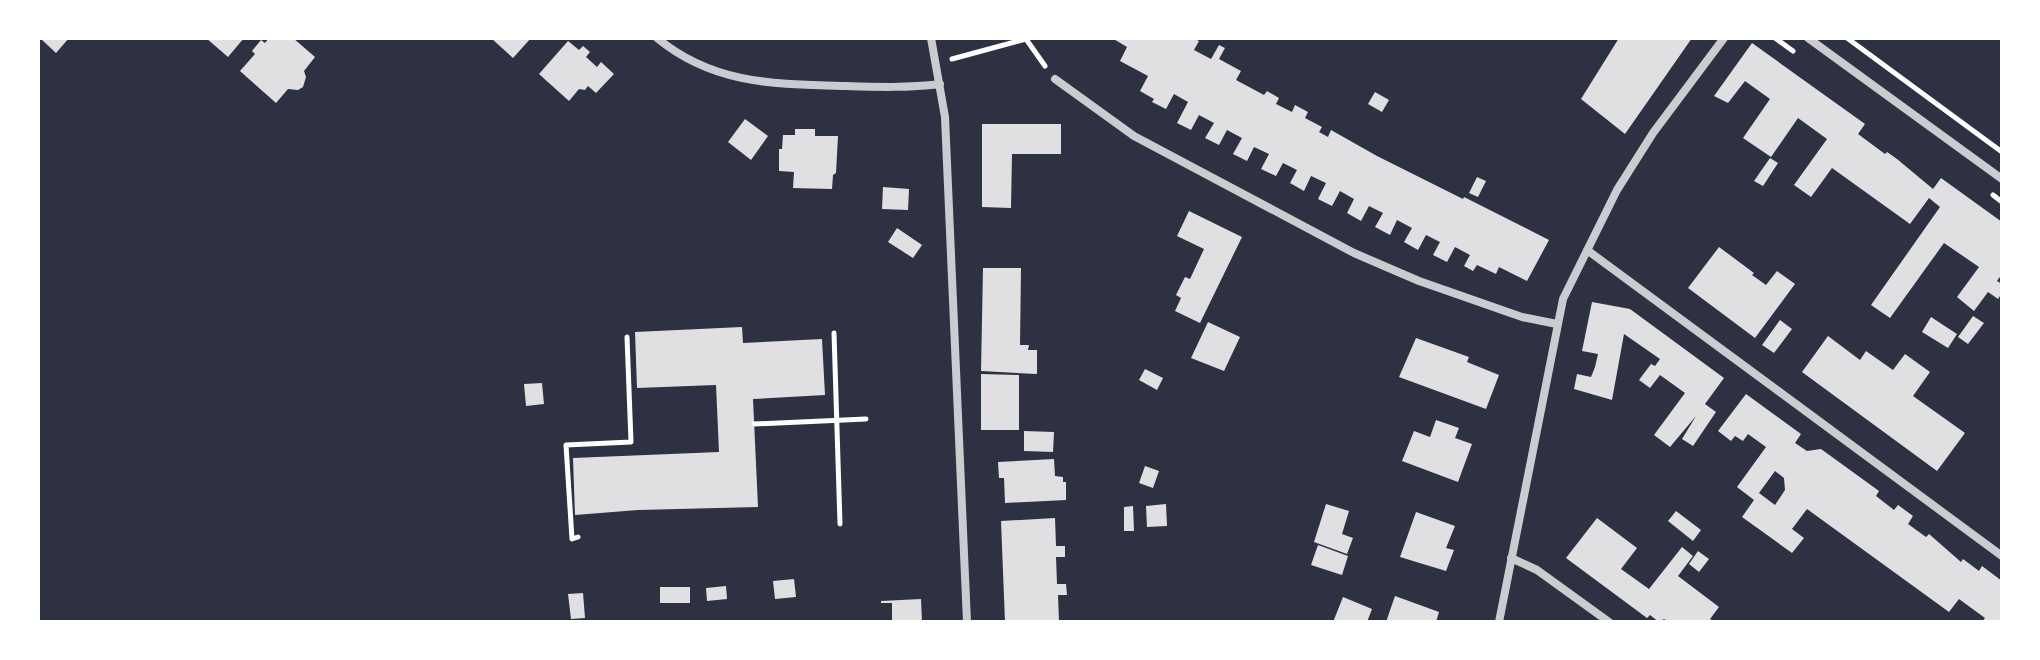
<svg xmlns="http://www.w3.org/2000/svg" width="2040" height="660" font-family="'Open Sans',sans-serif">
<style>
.building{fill:#e0e0e3;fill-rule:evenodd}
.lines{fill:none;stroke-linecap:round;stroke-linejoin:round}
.path{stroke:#fff;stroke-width:5}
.minor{stroke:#caccd0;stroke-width:8}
</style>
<rect width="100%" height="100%" fill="#2d3142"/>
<!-- building -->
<path class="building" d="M40,38H69L56,53Z
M206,38H244L228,57Z
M269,38H293L315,57L304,71L306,77L303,87L298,90L288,89L276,103L240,71L255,54L252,51L261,40L265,43Z
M491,38H531L513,58Z
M1112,38H1193L1199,41L1194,50L1211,59L1219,45L1225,48L1219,59L1241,71L1236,80L1264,95L1267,91L1279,98L1276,104L1292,112L1295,105L1308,112L1305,118L1322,127L1319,132L1328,137L1331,130L1377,156L1463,199L1464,197L1549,240L1527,281L1499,267L1496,274L1477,265L1473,271L1464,266L1470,255L1455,247L1447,262L1433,255L1440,242L1426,235L1418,250L1404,242L1412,228L1397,220L1390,235L1375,227L1383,213L1369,206L1361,221L1347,213L1354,199L1340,191L1332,206L1318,199L1326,183L1311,176L1304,191L1290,183L1297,170L1283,163L1276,176L1261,169L1269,154L1254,147L1247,161L1233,154L1242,138L1227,130L1219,145L1205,138L1214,123L1199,115L1191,130L1177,123L1188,102L1174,94L1166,109L1152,102L1154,99L1140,91L1148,76L1120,61L1127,47Z
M1619,38H1692L1625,134L1581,99Z
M568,41L579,50L583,46L590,52L586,57L597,67L601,62L614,74L596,93L588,86L585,90L579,89L569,101L539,74Z
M1752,43L1865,124L1858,134L1885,154L1887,152L1897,159L1933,189L1941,178L2002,222V274L1997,281L2002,284V293L1998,299L1988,292L1974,311L1957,297L1979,267L1944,243L1890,318L1871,305L1940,207L1929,198L1910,224L1832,168L1811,197L1794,185L1827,139L1798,118L1771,157L1743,138L1770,99L1745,81L1728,103L1714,96Z
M1375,92L1389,100L1382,112L1368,104Z
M745,119L768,136L751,160L728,142Z
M982,124H1061V154H1012L1011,208L982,207Z
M795,129H815V136H838L836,173L833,175L832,189L793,188L794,172L779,171V149H782L783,135H795Z
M1770,158L1778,163L1763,186L1754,181Z
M1477,177L1486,181L1478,197L1469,193Z
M883,187L909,189L908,210L882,209Z
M1189,211L1242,237L1200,323L1175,311L1181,298L1176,295L1185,277L1190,279L1204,249L1177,236Z
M897,228L922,245L913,258L888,242Z
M1719,247L1754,273L1752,275L1766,285L1777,271L1795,284L1755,338L1688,288Z
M983,268H1021L1020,345H1029L1028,350H1037V374L981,371Z
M1592,302L1630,309L1724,378L1705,404L1716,412L1693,446L1682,439L1696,416L1670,447L1654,435L1685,393L1660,375L1650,388L1639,380L1651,364L1655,366L1660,359L1624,334L1612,400L1574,389L1577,374L1591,377L1595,367L1598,354L1582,351Z
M1973,316L1984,323L1968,344L1958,337Z
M1931,317L1957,334L1948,348L1922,332Z
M1780,320L1792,329L1774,353L1762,345Z
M1208,322L1240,337L1224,371L1191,358Z
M742,327L743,343L822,339L825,395L753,399L758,507L638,510L575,515L573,458L719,452L716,385L637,388L635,332Z
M1828,336L1860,360L1866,351L1893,370L1905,354L1930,372L1913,396L1965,433L1937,471L1802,372Z
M1416,338L1469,357L1467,362L1499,375L1486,409L1399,377Z
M1145,369L1163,378L1157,390L1139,380Z
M981,374L1019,375V430H981Z
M542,383L544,404L526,406L524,384Z
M1746,394L1801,434L1795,443L1807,451L1821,449L1879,491L1876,496L1894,510L1898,505L1913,516L1908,524L1926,537L1929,534L1961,562L1963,559L1979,571L1982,566L2002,581V622H1982L1985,618L1959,599L1949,612L1807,509L1792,529L1804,538L1792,553L1742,517L1754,500L1737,487L1766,447L1748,434L1743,441L1735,436L1731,441L1718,431ZM1775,471L1784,478L1785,490L1775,505L1759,493Z
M1436,420L1459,428L1455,438L1472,444L1458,482L1402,461L1414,431L1430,437Z
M1024,431L1054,432L1053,452L1024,451Z
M1054,459L1055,476L1063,477V482H1066V500L1005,503L1004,478H999L998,462Z
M1145,466L1159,471L1153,488L1139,483Z
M1166,504L1167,526L1147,527L1146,506Z
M1326,504L1349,511L1342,534L1353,538L1347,554L1314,542Z
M1133,506L1134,531H1124V507Z
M1676,511L1701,530L1693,541L1668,521Z
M1416,512L1455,526L1446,548L1454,550L1446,571L1400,557Z
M1055,518L1056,546H1065V557H1056L1057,584H1066L1067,595H1058L1059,622H1005L1001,521Z
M1597,518L1637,548L1621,569L1649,589L1682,547L1693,556L1678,576L1719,607L1710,619L1715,622H1669L1664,619L1659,622L1650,615L1647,618L1566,558Z
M1318,545L1348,556L1342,575L1311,565Z
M1698,551L1709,559L1699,572L1689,564Z
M794,579L796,597L775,599L773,581Z
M726,586L727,599L707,601L706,588Z
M660,587H690V603H660Z
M583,593L585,618L571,619L568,594Z
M1395,596L1439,612L1436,622H1386Z
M1343,597L1372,609L1367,622H1333Z
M921,599L922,622H892V603H881V601Z"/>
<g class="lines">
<!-- path -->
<path class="path" d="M1775,38L1793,51
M1847,38L2002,152
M952,59L1026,39L1045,66
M1993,195L2002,202
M834,333L840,524
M754,424L866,419
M578,537L572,539L566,445L631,442L627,337"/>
<!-- minor -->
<path class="minor" d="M657,38C714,85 775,84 846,86C877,87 908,88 940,84
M931,38L945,117L967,622
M1808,38L2002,179
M1055,79L1134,136L1354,253L1419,281L1522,317L1557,324
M1587,250L2002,556
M1511,558L1537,570L1609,622
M1499,622L1563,299L1617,190L1653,133L1724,38"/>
</g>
<!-- border -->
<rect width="2040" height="660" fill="none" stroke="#ffffff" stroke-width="80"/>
</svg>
